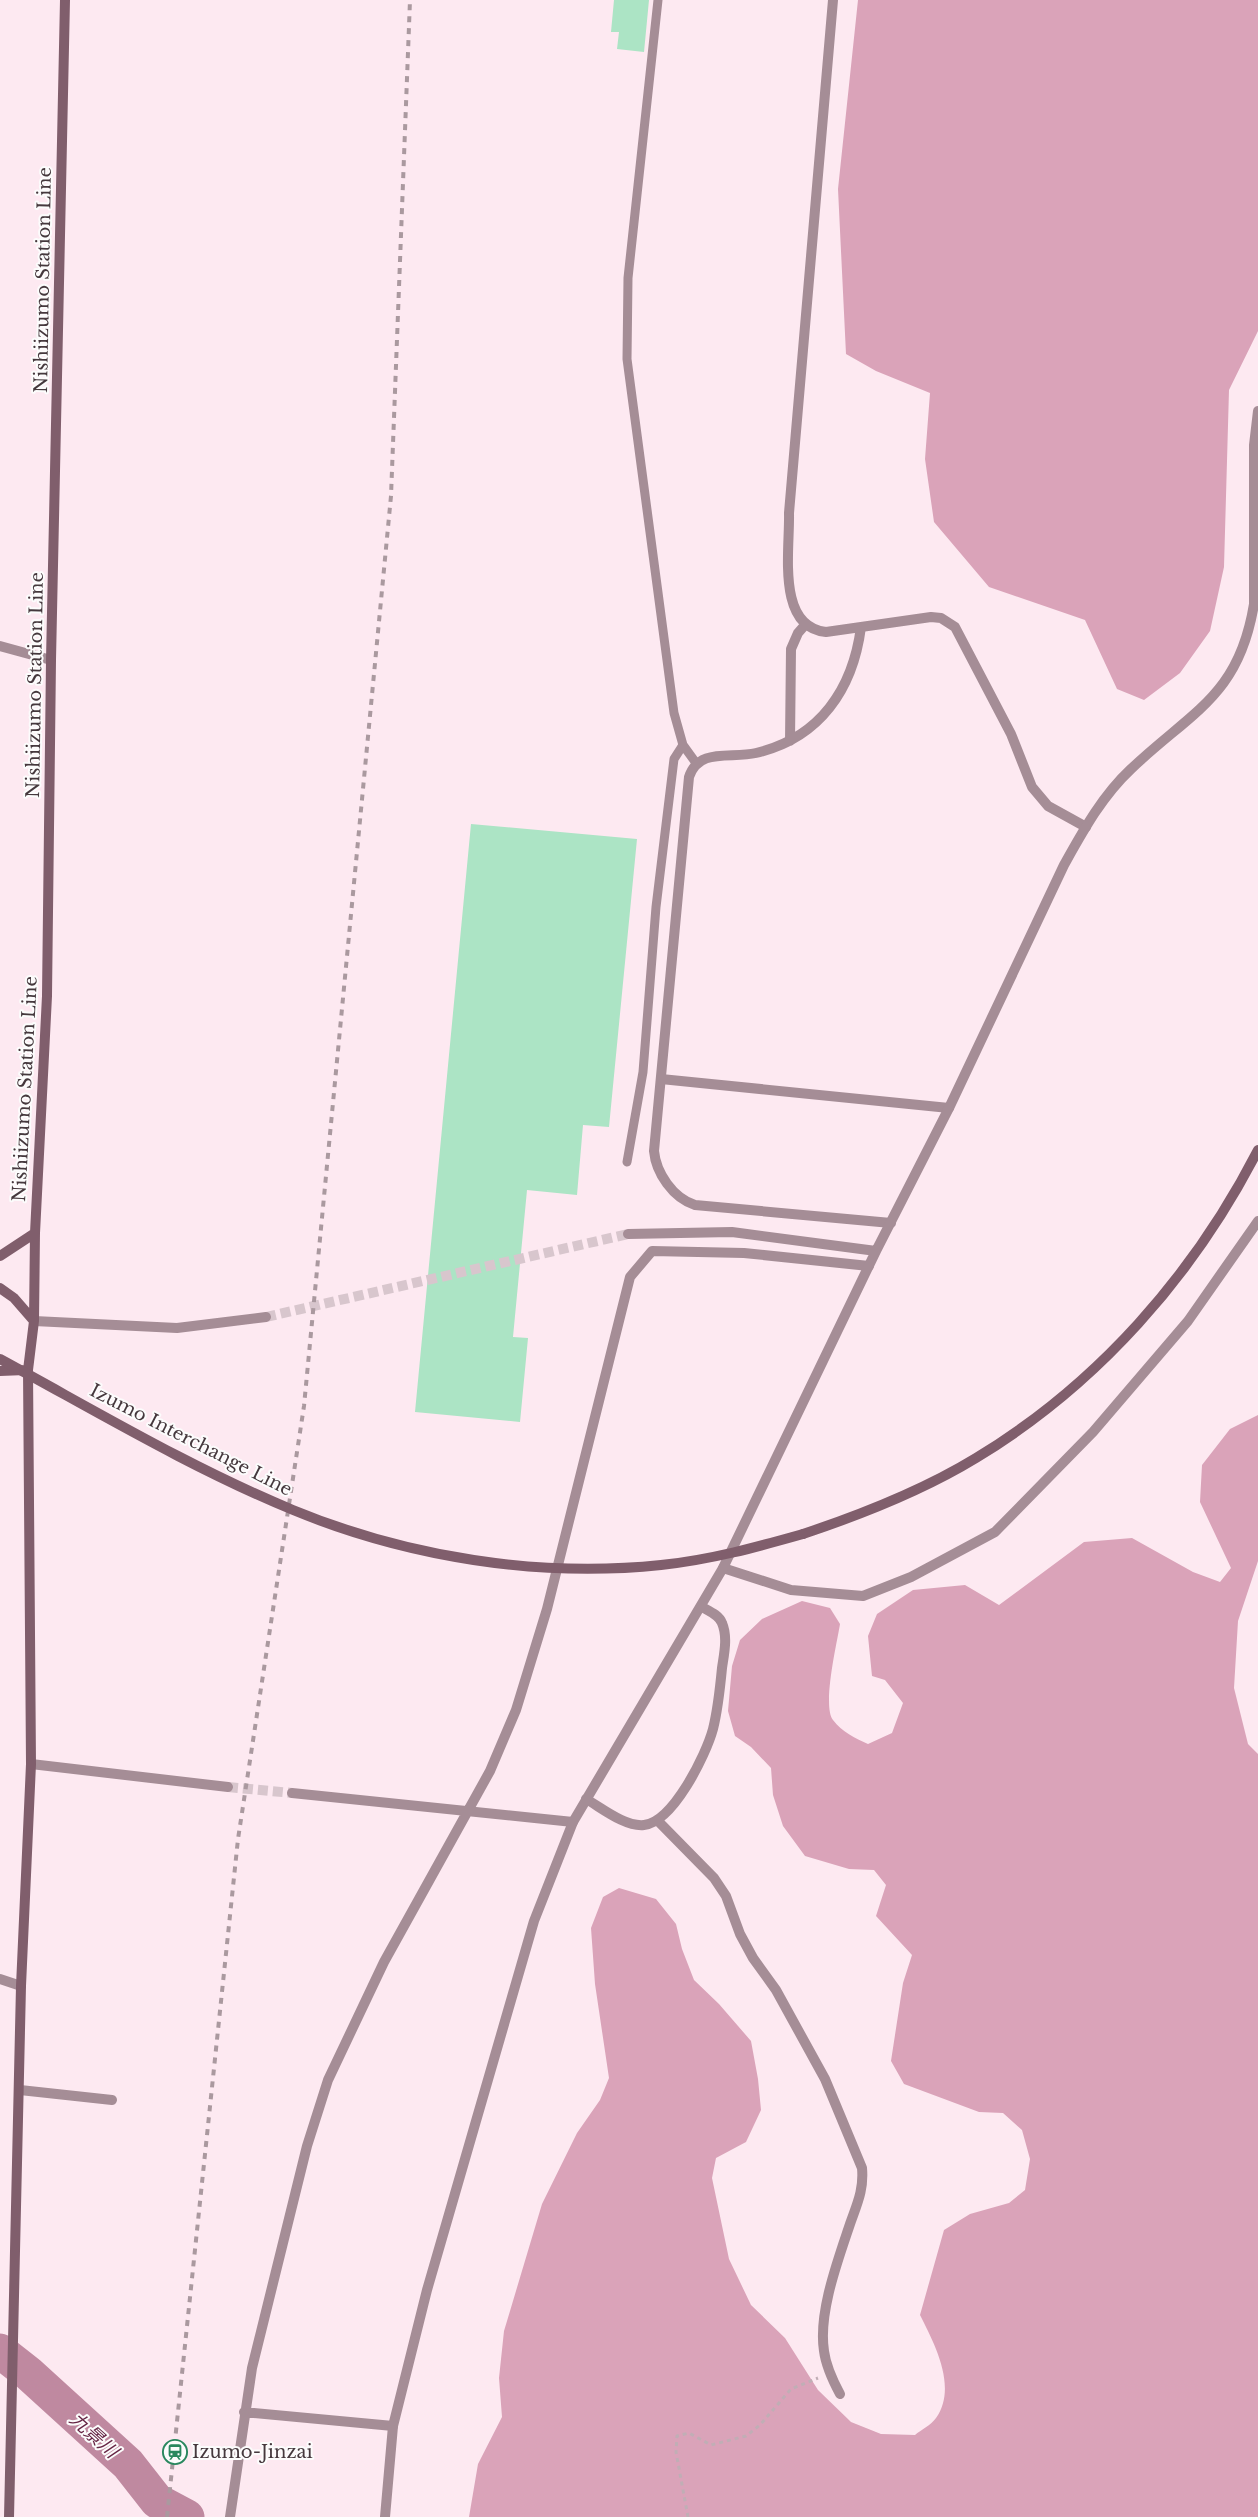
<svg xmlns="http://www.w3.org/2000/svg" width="1258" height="2517" font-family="'Libre Baskerville','Noto Sans JP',serif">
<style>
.forest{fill:#daa3b9}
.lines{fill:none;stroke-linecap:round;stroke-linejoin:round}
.river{stroke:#bf89a0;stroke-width:35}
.building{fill:#ace4c5}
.minor-tunnel{stroke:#d8c6cd;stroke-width:10;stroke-dasharray:10 5;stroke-linecap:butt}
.tertiary-tunnel{stroke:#d8c6cd;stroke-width:10;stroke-dasharray:10 5;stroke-linecap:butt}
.path{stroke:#c0aeb5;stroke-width:3;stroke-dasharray:4 4;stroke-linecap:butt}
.service{stroke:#a58d96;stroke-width:9}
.minor{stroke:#a58d96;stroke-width:10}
.tertiary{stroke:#a58d96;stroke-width:10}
.secondary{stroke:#805e6c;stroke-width:10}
.rail{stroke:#aa999f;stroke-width:4;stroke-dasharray:6 6;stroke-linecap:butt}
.secondary-bridge{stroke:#805e6c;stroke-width:10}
.labels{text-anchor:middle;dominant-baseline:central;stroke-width:4;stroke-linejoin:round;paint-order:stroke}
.street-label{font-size:18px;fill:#45383d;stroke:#fcfcfc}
.poi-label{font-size:18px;fill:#45383d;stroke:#fcfcfc;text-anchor:start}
.water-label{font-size:19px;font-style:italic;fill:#652444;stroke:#fcfcfc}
</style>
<rect width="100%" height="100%" fill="#fde9f1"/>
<!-- forest -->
<path class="forest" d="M858,0H1258V331L1229,390L1224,567L1210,631L1180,673L1144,700L1117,689L1085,620L989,587L934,522L925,459L930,393L876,371L846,354L838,189Z
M1258,1415V1561L1238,1621L1234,1688L1248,1744L1258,1754V2517H469L478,2464L502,2417L499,2378L504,2331L542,2204L577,2133L600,2100L609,2078L595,1984L591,1928L603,1897L619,1888L656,1899L676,1924L682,1949L694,1980L719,2004L751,2041L758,2079L761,2110L746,2142L716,2158L712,2178L729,2259L751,2305L785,2338L818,2390L851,2422L881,2434L915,2435C921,2430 931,2425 936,2418C958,2387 934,2343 920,2315L944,2230L970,2214L1009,2203L1025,2190L1030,2159L1022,2130L1003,2113L979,2112L904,2084L891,2061L903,1983L912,1955L876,1916L886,1885L874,1870L849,1869L805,1856L783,1826L773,1795L771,1768L751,1747L735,1736L728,1711L732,1666L740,1640L762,1619L802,1601L830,1608L840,1624C837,1643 822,1706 833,1720C842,1732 855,1738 868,1744L892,1733L903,1703L885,1680L872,1676L868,1636L877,1614L913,1590L965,1585L999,1605L1084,1542L1132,1538L1193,1572L1220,1582L1231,1568L1200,1502L1202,1465L1230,1429Z"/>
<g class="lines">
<!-- river -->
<path class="river" d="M0,2351L28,2373L128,2464L157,2501L187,2517"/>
</g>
<!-- building -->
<path class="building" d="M614,0H649L644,52L617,49L619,32H611Z
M471,824L637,839L609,1127L583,1125L577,1195L527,1190L513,1337L528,1338L520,1422L415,1412Z"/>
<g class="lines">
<!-- minor-tunnel -->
<path class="minor-tunnel" d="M228,1787L292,1793"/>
<!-- tertiary-tunnel -->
<path class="tertiary-tunnel" d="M266,1317L628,1234"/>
<!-- path -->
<path class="path" d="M688,2517L676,2452L677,2436L689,2433L711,2445L746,2436L760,2425L791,2389L818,2378"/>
<!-- service -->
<path class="service" d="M658,0L628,278L627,359L674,713L683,745L696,763
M627,1162L643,1072L656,907L674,759L683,745"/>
<!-- minor -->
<path class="minor" d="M833,0L789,513C790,550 776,627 826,632L931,617L941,618L955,627L1011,734L1032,787L1048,806L1086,827
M861,627C853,689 820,738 756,753C731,759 699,747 689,777L654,1151C656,1173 673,1198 695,1205L891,1223
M0,646L51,660
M790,741L791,649L798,633L805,625
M661,1079L949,1108
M723,1568L791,1590L863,1596L911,1577L995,1532L1093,1432L1188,1321L1258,1221
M31,1764L228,1787
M292,1793L573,1822
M586,1799C602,1808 625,1827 644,1825C673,1822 706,1755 713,1729C718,1709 720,1689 722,1668C724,1654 728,1637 722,1623C719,1615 709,1611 702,1607
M657,1820L714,1878L726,1896L740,1934L753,1958L776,1990L825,2079L862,2168C864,2190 857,2204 850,2224C838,2260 818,2313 824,2351C826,2367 833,2381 840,2394
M0,1979L21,1986
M20,2090L112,2100
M244,2412L393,2426
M230,2517L252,2368L307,2146L328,2080L384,1962L490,1771L516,1710L547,1609L630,1277L652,1251L744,1253L869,1266"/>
<!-- tertiary -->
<path class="tertiary" d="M628,1234L732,1232L876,1251
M34,1321L177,1328L266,1317
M385,2517L393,2426L427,2290L534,1921L573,1822L723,1568L876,1251L949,1108L1064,865C1083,831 1102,796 1131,769C1192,711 1239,696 1254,604V445L1258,411"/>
<!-- secondary -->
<path class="secondary" d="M0,1256L35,1233
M0,1288L14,1298L34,1321
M0,1371L25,1370
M803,1534C863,1514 922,1491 976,1458C1097,1385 1194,1275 1258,1150
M9,2517L21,1986L31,1764L28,1370L34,1321L35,1233L47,996L51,660L65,0"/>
<!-- rail -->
<path class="rail" d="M167,2517L238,1839L304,1406L391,496L410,0"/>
<!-- secondary-bridge -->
<path class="secondary-bridge" d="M0,1359C96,1411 191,1468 293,1510C407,1557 538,1578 661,1565C710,1560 757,1547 803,1534"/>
</g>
<!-- icons -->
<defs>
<symbol id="station-ring" viewBox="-11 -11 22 22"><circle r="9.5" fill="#fcfcfc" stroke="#29875e" stroke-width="1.5"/><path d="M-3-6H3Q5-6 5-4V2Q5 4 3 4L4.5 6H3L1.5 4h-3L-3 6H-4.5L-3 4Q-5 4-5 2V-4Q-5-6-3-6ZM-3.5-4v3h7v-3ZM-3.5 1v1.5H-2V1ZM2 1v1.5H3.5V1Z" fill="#29875e"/></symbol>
</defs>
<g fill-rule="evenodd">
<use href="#station-ring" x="161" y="2438" width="28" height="28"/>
</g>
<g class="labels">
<!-- street labels -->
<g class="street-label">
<text transform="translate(43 280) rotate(-89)">Nishiizumo Station Line</text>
<text transform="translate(35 685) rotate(-89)">Nishiizumo Station Line</text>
<text transform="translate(25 1089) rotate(-87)">Nishiizumo Station Line</text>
<text transform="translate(191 1440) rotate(27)">Izumo Interchange Line</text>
</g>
<!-- poi labels -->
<g class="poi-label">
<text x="192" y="2452">Izumo-Jinzai</text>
</g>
<!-- water labels -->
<g class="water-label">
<text transform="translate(94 2435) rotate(42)">九景川</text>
</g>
</g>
</svg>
